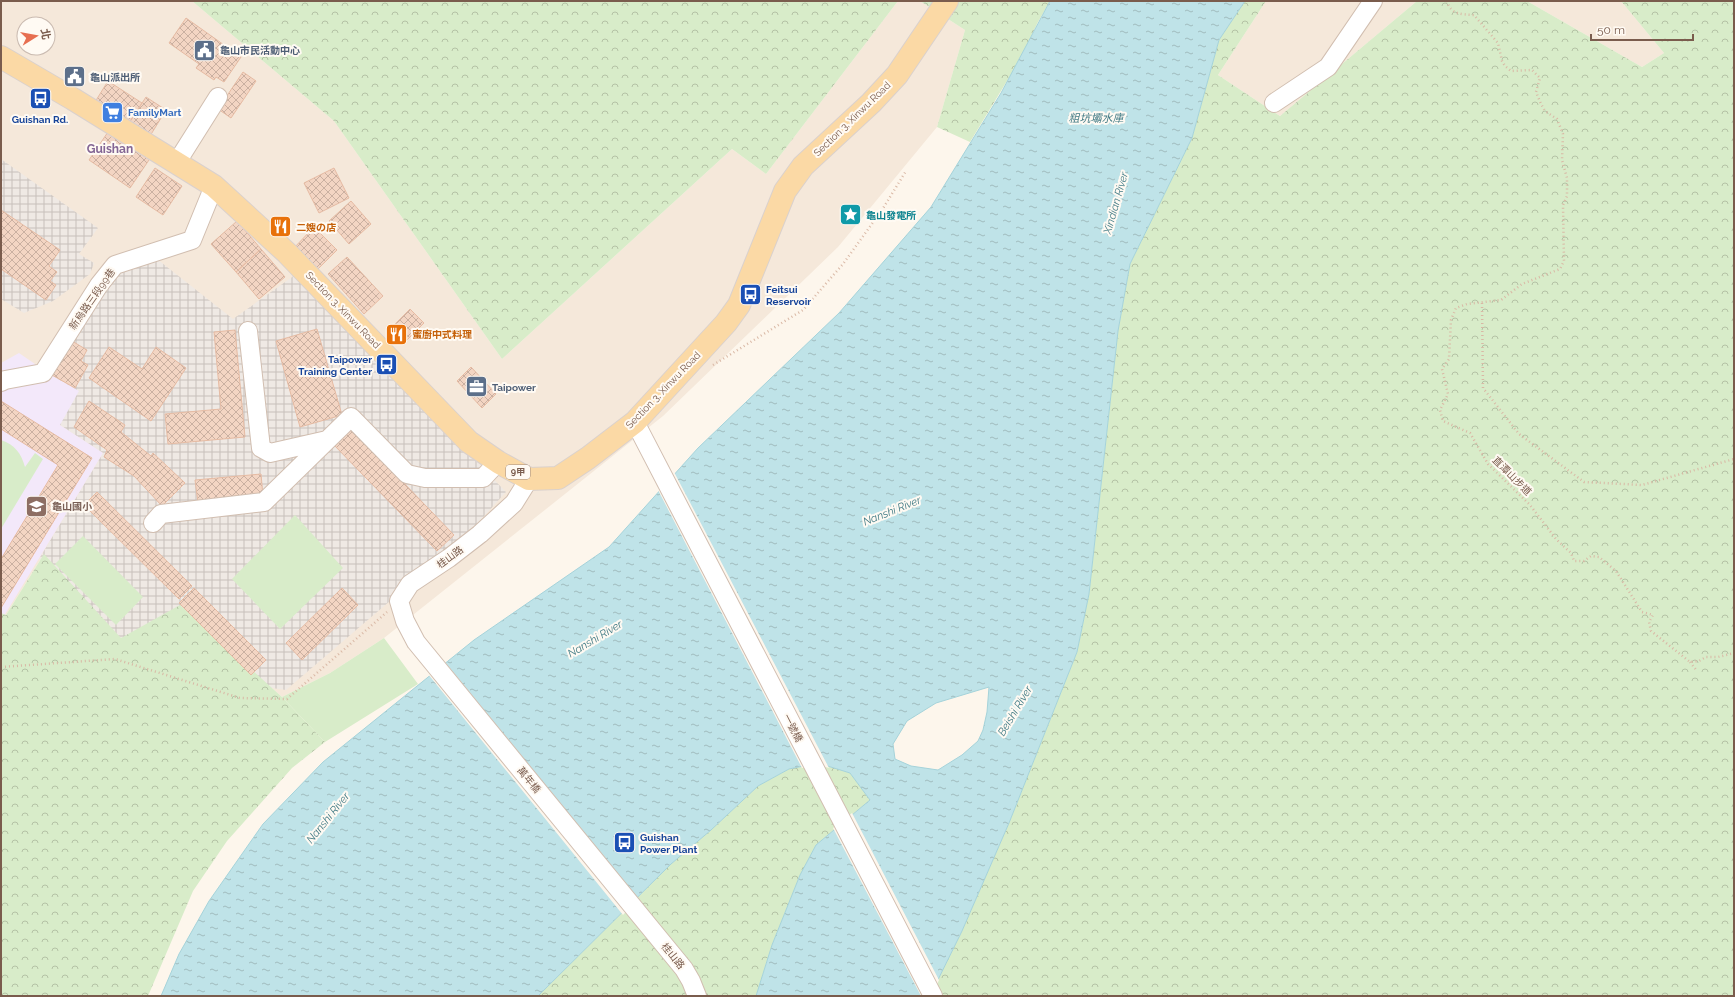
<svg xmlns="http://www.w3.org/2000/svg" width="1735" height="997" font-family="Raleway,'Noto Sans TC','Noto Sans JP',sans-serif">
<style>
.residential{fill:#f5e8da;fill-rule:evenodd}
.industrial{fill:url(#industrial-grid)}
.education{fill:#f3e8fa}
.grass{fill:#d8ecc9}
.forest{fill:url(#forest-crowns)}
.water{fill:url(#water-ripples);stroke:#a5d3da;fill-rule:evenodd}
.pier{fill:#fdf6ec}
.building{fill:url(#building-cross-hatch);stroke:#e6bba3}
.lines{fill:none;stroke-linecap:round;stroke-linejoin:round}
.minor-casing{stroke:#d1beb0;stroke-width:20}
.major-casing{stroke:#dad1cd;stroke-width:24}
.path{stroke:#d9b8a5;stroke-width:2.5;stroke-dasharray:1 3;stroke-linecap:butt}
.minor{stroke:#fff;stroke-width:18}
.major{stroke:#fbd9a5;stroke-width:22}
.labels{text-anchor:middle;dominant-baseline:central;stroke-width:4;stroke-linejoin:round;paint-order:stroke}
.shield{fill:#fffaf3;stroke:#a28b7f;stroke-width:1}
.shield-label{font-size:9px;font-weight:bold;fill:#7a5c4d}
.service-label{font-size:10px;font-weight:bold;fill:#4e5e75;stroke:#fffaf3;text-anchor:start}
.shop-label{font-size:10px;font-weight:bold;fill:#366cbe;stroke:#fffaf3;text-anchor:start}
.transit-label{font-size:10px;font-weight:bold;fill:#164399;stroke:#fffaf3;text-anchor:start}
.street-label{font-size:10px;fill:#7a5c4d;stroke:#fffaf3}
.culture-label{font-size:10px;font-weight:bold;fill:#0d838f;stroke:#fffaf3;text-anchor:start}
.food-label{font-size:10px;font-weight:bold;fill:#c56008;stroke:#fffaf3;text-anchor:start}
.education-label{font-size:10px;font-weight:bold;fill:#785e54;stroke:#fffaf3;text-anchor:start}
.water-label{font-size:11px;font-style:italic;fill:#437c86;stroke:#fffaf3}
.quarter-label{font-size:12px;font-weight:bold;fill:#846695;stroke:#fffaf3}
</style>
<defs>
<pattern id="industrial-grid" width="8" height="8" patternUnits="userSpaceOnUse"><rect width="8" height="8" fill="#efe9e4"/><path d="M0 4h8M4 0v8" fill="none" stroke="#c7c0bb"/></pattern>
<pattern id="forest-crowns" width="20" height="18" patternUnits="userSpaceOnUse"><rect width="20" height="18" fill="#d8ecc9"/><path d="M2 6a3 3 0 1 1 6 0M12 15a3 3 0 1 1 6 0" fill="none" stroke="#b4c2a5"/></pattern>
<pattern id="water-ripples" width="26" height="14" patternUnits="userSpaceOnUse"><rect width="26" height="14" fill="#bfe3e8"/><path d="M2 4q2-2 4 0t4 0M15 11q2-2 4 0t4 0" fill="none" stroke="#a0bbbe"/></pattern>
<pattern id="building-cross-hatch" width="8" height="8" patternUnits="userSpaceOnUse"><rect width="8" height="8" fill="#f3d5c3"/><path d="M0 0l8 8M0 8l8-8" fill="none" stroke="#cab0a1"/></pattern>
</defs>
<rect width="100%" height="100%" fill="#fdf6ec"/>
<!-- residential -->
<path class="residential" d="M1,1H192L334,121L502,359L732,149L766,174L898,1H920L965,30L937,127L838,247L663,416L384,638L330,673L282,697L181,605L44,554L6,615L1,613ZM24,24H48V48H24Z
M1266,1H1417L1280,116L1218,75Z
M1527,1H1621L1664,53L1642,67Z"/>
<!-- industrial -->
<path class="industrial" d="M1,159L98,228L79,254L94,263L90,274L53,301L24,313L1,299Z
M157,259L233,319L295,275L506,492L466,536L286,690L222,681L109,647L39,559L103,453L60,425L51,375L116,272Z"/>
<!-- education -->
<path class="education" d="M19,353L51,375L79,391L60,425L103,453L1,621V363Z"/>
<!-- grass -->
<path class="grass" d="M1,440C15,445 21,453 25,467L35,453L43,459L1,529Z
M295,515L343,568L280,629L232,579Z
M83,536L143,597L116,625L55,564Z
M384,638L418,684L325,742L282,697L330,673Z"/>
<!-- forest -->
<path class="forest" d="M192,1H898L766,174L732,149L502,359L334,121Z
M920,1H1050L1038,22L1019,61L970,142L937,127L965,30Z
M1245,1H1266L1218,75L1280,116L1417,1H1527L1642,67L1664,53L1621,1H1734V996H930L962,931L1009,823L1077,652L1089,594L1118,331L1130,264L1192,138L1219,40Z
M44,554L121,638L180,605L282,697L325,742L292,768L227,841L193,891L148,996H1V613L6,615Z
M818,763L850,773L870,800L816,845L800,875L772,945L756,996H538L671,864L711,830L758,786L789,769Z"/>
<!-- water -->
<path class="water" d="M1050,1H1245L1219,40L1192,138L1130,264L1118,331L1089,594L1077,652L1009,823L962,931L930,996H756L772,945L800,875L816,845L870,800L850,773L818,763L789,769L758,786L711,830L671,864L538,996H161L179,954L209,901L263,824L323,762L474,640L609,547L698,448L839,313L931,207L1001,93ZM989,687L987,712L983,730L978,741L962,755L938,770L911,766L895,759L893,744L907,721L936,703Z"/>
<!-- pier -->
<path class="pier" d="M674,472L829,768L818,765L802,768L658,490Z
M444,661L638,899L623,915L428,674Z
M852,813L939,980L932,996H921L833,828Z"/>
<!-- building -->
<path class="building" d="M186,18L241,57L224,82L216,77L214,80L196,68L199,64L169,43Z
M243,72L256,81L231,118L218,109Z
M108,81L142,103L129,123L95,102Z
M146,97L166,110L150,136L129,123Z
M110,129L151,157L130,188L89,160Z
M155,168L182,186L163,215L136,197Z
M334,168L349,198L319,213L304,183Z
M351,201L371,224L349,244L329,221Z
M1,210L60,250L49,266L57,272L50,281L56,285L46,300L1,269Z
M237,221L261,249L236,272L211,244Z
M314,227L337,250L315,272L292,250Z
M261,249L285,277L259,299L236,272Z
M347,257L383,296L364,314L328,274Z
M410,309L424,323L403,344L389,330Z
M317,329L342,415L300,427L276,341Z
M235,330L245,437L168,444L165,414L221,409L214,332Z
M72,341L87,350L81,361L88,365L75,388L52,375Z
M109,347L142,369L156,347L186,368L151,421L89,378Z
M471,367L496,394L482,408L457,381Z
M1,401L92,458L1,608V559L58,465L1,429Z
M89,401L125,425L121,432L151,456L153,453L185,483L162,506L134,476L104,457L107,450L74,427Z
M350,427L454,535L437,551L333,444Z
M261,474L263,496L198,503L195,480Z
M97,492L192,586L179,599L84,505Z
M194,588L266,660L251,675L179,603Z
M342,588L358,605L302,660L286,643Z"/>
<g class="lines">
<defs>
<path id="minor" d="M1274,103L1328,67L1373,1
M177,162L218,97
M248,331L261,448L270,453L327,440
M1,382L5,380L43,373L99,285L115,265L192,240L214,186
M635,422L933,996
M529,479L514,503L480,534L449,558L410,584L399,601L405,621L416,642L684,969L691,981L697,996
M153,523L161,514L264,502L351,417L407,474L425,478H483L498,462"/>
<path id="major" d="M1,57L73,99L214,186L287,253L469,442L498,462L529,479L558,478L588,458L635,422L726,323L739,305L785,191L803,166L871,103L897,75L947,1"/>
</defs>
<!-- minor casing -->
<use href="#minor" class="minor-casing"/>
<!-- major casing -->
<use href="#major" class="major-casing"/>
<!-- path -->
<path class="path" d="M1447,1C1451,15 1461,14 1474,15L1498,43L1502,61L1505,66L1511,71L1532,70L1540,78L1536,92L1541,104L1545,111L1557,119L1563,134L1562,160L1567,178V196L1563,205L1564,261L1560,269L1522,284L1501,300L1467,304L1456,308L1451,320L1449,359L1442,369L1448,394L1440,410L1443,421L1470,433L1488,464L1530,505L1556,539L1571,553L1574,561H1584L1591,556L1599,557L1616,571L1642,612L1653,615L1649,622L1651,631L1690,662L1699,661L1706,657H1718L1734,653
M1482,303L1483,388L1519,434L1584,482L1642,485L1734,459
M713,365L803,310L843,264L882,210L906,171
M1690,662L1697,671
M1,667L115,659L240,698L287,699L387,612"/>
<!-- minor -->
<use href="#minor" class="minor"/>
<!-- major -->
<use href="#major" class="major"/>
</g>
<!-- icons -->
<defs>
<symbol id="civic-square" viewBox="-11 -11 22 22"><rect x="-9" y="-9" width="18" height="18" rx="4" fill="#5c6f8a" stroke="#fffaf3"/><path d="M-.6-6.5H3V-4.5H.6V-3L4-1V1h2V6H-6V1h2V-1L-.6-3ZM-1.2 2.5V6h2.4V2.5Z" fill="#fff"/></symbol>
<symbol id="bus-square" viewBox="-11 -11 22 22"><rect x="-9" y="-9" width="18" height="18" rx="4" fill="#1a4fb4" stroke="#fffaf3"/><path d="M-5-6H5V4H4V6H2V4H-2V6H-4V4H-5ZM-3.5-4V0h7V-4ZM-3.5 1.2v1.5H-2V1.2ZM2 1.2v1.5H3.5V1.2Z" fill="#fff"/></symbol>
<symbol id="supermarket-square" viewBox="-11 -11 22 22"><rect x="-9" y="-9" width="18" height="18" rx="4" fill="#3f7fe0" stroke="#fffaf3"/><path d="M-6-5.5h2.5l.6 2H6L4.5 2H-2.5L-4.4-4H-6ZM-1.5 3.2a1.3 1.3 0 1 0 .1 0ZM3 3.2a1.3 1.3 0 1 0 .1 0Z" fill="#fff"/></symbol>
<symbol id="sight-square" viewBox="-11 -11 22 22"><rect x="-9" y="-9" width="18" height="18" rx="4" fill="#0f9aa8" stroke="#fffaf3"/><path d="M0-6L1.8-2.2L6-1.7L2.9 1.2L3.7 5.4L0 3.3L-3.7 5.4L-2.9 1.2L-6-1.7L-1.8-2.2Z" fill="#fff"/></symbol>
<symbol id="restaurant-square" viewBox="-11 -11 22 22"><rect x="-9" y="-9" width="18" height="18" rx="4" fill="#e8710a" stroke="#fffaf3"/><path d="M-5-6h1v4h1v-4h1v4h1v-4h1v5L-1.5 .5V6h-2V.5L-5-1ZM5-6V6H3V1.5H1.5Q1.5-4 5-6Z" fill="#fff"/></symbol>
<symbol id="office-square" viewBox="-11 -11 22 22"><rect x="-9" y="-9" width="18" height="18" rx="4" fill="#5c6f8a" stroke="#fffaf3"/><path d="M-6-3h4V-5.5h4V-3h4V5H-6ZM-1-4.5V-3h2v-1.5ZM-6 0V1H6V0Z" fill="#fff"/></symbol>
<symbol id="school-square" viewBox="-11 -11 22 22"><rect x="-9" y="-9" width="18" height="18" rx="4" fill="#8d6e63" stroke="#fffaf3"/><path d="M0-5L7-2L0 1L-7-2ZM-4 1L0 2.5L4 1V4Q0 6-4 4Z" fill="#fff"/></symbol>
</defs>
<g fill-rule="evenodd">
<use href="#civic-square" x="192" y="38" width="25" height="25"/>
<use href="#civic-square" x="62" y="64" width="25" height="25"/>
<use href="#bus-square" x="28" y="86" width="25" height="25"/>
<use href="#supermarket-square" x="100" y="100" width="25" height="25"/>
<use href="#sight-square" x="838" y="202" width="25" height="25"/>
<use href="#restaurant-square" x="268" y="214" width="25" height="25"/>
<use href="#bus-square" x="738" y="282" width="25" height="25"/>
<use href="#restaurant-square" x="384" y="322" width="25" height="25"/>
<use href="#bus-square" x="374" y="352" width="25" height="25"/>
<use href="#office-square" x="464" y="374" width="25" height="25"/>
<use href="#school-square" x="24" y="494" width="25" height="25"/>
<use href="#bus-square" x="612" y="830" width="25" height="25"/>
</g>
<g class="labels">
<!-- shield labels -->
<rect class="shield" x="506" y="465" width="24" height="14" rx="3"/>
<g class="shield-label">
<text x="518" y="472">9甲</text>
</g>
<!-- service labels -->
<g class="service-label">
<text x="220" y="50">龜山市民活動中心</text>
<text x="90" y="77">龜山派出所</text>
<text x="492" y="387">Taipower</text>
</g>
<!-- shop labels -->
<g class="shop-label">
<text x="128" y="112">FamilyMart</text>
</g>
<!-- transit labels -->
<g class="transit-label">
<text x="40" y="119" text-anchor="middle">Guishan Rd.</text>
<text x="766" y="289">Feitsui<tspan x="766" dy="12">Reservoir</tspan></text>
<text x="372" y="359" text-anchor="end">Taipower<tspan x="372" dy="12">Training Center</tspan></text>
<text x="640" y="837">Guishan<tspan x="640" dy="12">Power Plant</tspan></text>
</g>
<!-- street labels -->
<g class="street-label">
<text transform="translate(852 119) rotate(-44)">Section 3, Xinwu Road</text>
<text transform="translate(92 299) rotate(-55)">新烏路三段99巷</text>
<text transform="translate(343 310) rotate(46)">Section 3, Xinwu Road</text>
<text transform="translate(663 390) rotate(-46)">Section 3, Xinwu Road</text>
<text transform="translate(1512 476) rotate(45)">直潭山步道</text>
<text transform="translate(450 557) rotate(-36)">桂山路</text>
<text transform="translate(793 728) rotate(63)">一號橋</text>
<text transform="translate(529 780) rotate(51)">萬年橋</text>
<text transform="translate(673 956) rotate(51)">桂山路</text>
</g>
<!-- culture labels -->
<g class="culture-label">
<text x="866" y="215">龜山發電所</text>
</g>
<!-- food labels -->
<g class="food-label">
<text x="296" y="227">二嫂の店</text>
<text x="412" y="334">蜜廚中式料理</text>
</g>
<!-- education labels -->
<g class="education-label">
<text x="52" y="506">龜山國小</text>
</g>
<!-- water labels -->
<g class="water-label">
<text x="1096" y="118">粗坑壩水庫</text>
<text transform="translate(1116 203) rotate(-74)">Xindian River</text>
<text transform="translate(892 511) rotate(-22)">Nanshi River</text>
<text transform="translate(595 639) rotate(-31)">Nanshi River</text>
<text transform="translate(1015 711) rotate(-59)">Beishi River</text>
<text transform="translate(328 818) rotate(-51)">Nanshi River</text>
</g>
<!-- quarter labels -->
<g class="quarter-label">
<text x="110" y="149">Guishan</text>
</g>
</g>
<!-- border -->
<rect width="1735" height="997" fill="none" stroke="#7a5c4d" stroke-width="4"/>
<!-- north arrow -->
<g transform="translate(36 36) rotate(79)"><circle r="19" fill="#fffaf3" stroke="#cabbb1"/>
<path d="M0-3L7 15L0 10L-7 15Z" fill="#e76f51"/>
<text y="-6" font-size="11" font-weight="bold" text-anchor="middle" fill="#7a5c4d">北</text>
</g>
<!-- scale -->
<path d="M1591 34v6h102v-6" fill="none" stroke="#7a5c4d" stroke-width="2"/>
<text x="1597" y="34" font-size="12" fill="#7a5c4d" stroke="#fffaf3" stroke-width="3" paint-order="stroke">50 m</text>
</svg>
